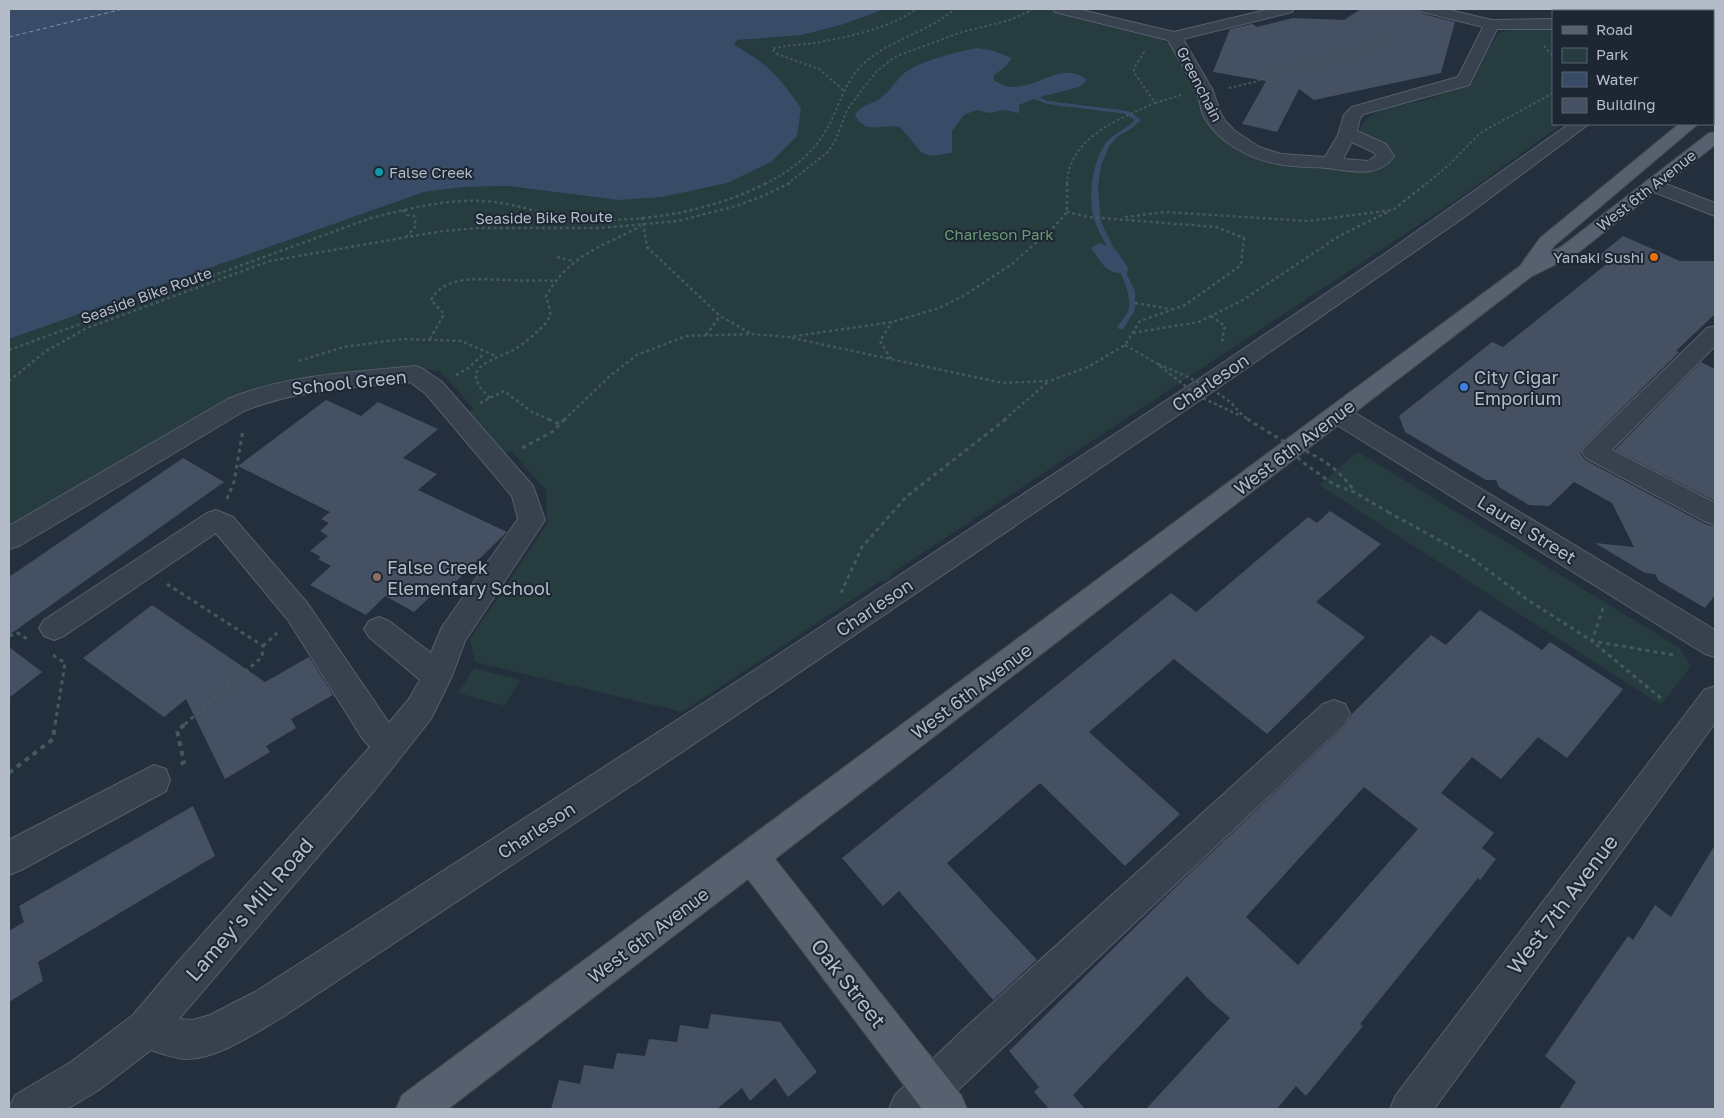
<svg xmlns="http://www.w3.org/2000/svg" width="1724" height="1118" font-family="'Golos Text',sans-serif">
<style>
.green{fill:#263c3f}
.water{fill:#394c67}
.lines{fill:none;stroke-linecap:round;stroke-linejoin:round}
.stream{fill:#394c67;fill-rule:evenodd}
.ferry{stroke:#7c92b1;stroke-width:1;stroke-dasharray:4 3;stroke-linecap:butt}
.building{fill:#455162;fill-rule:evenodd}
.minor-casing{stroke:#565f6c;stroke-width:2}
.major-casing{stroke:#414a57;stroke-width:2}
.path-far3{stroke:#44595c;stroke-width:2;stroke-dasharray:2.5 2.5;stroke-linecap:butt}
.path-far2{stroke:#44595c;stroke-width:2.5;stroke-dasharray:3 3;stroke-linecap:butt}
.path-far1{stroke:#44595c;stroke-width:3;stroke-dasharray:4 4;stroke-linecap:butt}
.path{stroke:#44595c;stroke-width:4;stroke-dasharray:5 5;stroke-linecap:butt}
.minor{fill:#38414e;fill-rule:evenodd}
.major{fill:#56606e;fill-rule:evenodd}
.path-bridge-far1{stroke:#44595c;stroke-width:2.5;stroke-dasharray:3 3;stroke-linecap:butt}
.path-bridge{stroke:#44595c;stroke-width:3;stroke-dasharray:4 4;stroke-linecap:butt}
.culture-dot{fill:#0f9aa8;stroke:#1d2633;stroke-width:2}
.food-dot{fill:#e8710a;stroke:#1d2633;stroke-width:2}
.shop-dot{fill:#3f7fe0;stroke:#1d2633;stroke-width:2}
.education-dot{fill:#8d6e63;stroke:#1d2633;stroke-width:2}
.labels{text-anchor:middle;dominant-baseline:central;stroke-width:4;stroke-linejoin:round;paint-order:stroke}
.far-street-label{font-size:15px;fill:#b4bcc9;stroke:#1d2633}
.far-poi-label{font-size:15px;fill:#b4bcc9;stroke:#1d2633;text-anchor:start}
.far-park-label{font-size:15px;fill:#6b9a76;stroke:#1d2633}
.poi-label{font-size:18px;fill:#b4bcc9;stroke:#1d2633;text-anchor:start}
.street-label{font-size:18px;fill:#b4bcc9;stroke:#1d2633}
.near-street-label{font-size:21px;fill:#b4bcc9;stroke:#1d2633}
</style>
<rect width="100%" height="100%" fill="#242f3e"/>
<!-- green -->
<path class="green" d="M885,9H1050L1170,36L1163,40L1173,44L1206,104L1256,156L1327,168L1391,159L1389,148L1359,131L1368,117L1392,106L1426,100L1467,85L1498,34C1513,26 1531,28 1548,28L1553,29V124H1562L1455,201L894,572L888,580L879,582L682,712L475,662L470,639L547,524L546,490L511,451L505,453L467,413L474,409L440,371L424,369L295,382L13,529L9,526V339L424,192L463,187L508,186L618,200L753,55L734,45L737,40L803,35L841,25Z
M1358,452L1680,648L1691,666L1661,705L1319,485Z
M474,668L520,680L505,706L458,693Z"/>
<!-- water -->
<path class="water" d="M9,9H885L841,25L802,35L737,40L734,45C766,62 780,78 801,108L797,136L771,162L727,183L662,197L618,200L508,186L463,187L424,192L9,339Z
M976,48L991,50L1012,58L1005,67L994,75V81C999,83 1007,87 1012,87C1039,88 1062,60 1087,80L1079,87L1036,98L1019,105V113L1005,110L989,113L976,110L964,115L952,131V153L931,156L922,153L900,127C880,123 866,136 855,115C862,103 874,105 883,96C892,89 897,78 907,71C927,59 953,53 976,48Z
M1100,243L1117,251L1128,268L1127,273C1106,275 1102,263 1091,248Z"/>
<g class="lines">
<!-- stream -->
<path class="stream" d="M1036,96L1048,101L1128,111L1141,120L1132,128L1117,137L1110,145L1101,165L1098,188L1101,222L1135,291V310L1123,329H1119L1117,327C1121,322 1126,316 1128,311C1136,289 1103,244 1095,222C1087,200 1092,163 1105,144C1113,133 1126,130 1135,120L1126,114L1047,104L1034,99L1033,98Z"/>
<!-- ferry -->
<path class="ferry" d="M9,37L123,9"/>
</g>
<!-- building -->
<path class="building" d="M1361,9H1419L1423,14L1455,22L1441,73L1314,100L1299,89L1277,132L1242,124L1266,81L1213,72L1230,29L1252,24L1257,27L1293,18L1344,20Z
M1623,236L1680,261H1715V314L1676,351L1679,352L1585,445L1580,453L1585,460L1705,524L1715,527V595L1705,608L1659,581L1655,574L1645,573L1595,543L1634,547L1612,503L1574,482L1549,506L1529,505L1499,487L1496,480H1486L1405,432L1399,416L1492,342L1503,347L1608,263L1596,258Z
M1701,362L1715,369V501L1615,450Z
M326,400L361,416L378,402L438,429L403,458L437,474L418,490L507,532L442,595L435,592L414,612L385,596L366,615L310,585L331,566L318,559L321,557L310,551L328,536L320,531L329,523L321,519L330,512L238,466Z
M183,458L224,482L9,635V577Z
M1330,511L1381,544L1316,602L1365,637L1267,734L1174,659L1089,732L1180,814L1125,866L1040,783L947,863L1037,960L993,1000L899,891L883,906L842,858L1171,593L1196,612L1308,517L1317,523Z
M152,605L265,682L309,657L333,695L291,719L296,728L266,746L270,752L225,779L186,699L164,717L83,658Z
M1480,610L1542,650L1550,642L1623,689L1567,758L1538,737L1501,779L1472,757L1441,793L1494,833L1482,848L1496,859L1480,880L1478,878L1360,1024L1363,1026L1306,1096L1296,1086L1277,1109H1146L1230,1018L1206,997L1187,976L1073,1095L1085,1109H1049L1034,1092L1039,1087L1009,1051L1183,880L1346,725L1352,714L1431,635L1446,645ZM1364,787L1418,829L1298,965L1246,917Z
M9,647L42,672L9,698Z
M193,806L215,856L38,962L43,981L9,1002V931L24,922L19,906Z
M1715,845V1109H1559L1576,1082L1545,1056L1628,936L1633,940L1655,905L1671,917Z
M711,1014L780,1022L817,1072L788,1097L775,1078L750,1101L742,1088L717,1109H551L559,1080L580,1084L584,1065L613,1069L617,1053L645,1056L649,1039L677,1042L680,1025L708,1029Z"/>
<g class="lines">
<defs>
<path id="minor" d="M1053,9H1077L1174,32L1270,9H1294L1292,12L1183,39L1213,91L1220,112L1225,121L1235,131L1259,147L1281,154L1325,157L1338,135L1344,115L1352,107L1458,77L1483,27L1423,12L1421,9H1445L1492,20L1553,19V29H1497L1469,85L1364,114L1360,118L1357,131L1386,144L1394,156C1380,177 1357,172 1335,169C1317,166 1297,168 1278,164C1249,159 1215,141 1202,112C1200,105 1199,97 1196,90C1188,73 1177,57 1168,40L1055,12ZM1352,142L1373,152L1376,156L1368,161L1343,159Z
M1593,9H1614L1615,11H1594Z
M1713,84L1715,85V95L1713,94Z
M1569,124H1589L1463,218L1212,392L685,750L281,1018C255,1033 216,1060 185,1059C173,1058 162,1054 151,1050L99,1090L67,1109H9L15,1095L71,1062L133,1015L177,963L370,747L362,738L288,620L216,533L64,636L54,640L44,636L39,628L44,620L207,513L216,510L233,517L308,604L389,723L409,699L420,680L369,637L364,629L369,621L379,617L389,621L431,653L442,627L518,519L512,496L426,394L410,382C354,388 297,389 244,411L19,546L9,549V526L228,399C289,374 349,373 415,366L423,369L442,382L533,486L545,520L465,641L452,676L431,719L374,791L179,1019L193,1020L210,1015L255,992L764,664L1196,381L1386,253Z
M1653,179L1715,203V216L1646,189L1644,185L1646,181Z
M1715,326V346L1612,450L1715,503V525L1706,522L1586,458L1582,452L1586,446L1707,328Z
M1338,406L1347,408L1715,630V657L1705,654L1329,420L1326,414L1329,408Z
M1715,686V723L1434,1109H1390L1396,1095L1704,690Z
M1334,700L1345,704L1350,714L1345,724L938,1109H889L895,1095L964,1029L1323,704Z
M154,765L166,769L170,780L166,791L21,870L9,875V840Z"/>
<path id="major" d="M1713,99H1715V111H1713Z
M1679,124H1698L1554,246L1550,252L1561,247L1709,133L1715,132V145L1575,255L1532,276L775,859L961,1095L967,1109H922L748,879L448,1109H396L402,1095L1520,266L1540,238Z"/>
</defs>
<!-- minor casing -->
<use href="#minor" class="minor-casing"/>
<!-- major casing -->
<use href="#major" class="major-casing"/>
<!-- path-far3 -->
<path class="path-far3" d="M1632,9L1640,11
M1713,37H1715
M1544,46L1553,56
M1229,88L1255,82L1277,72L1378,47L1383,33
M843,90L819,69L777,54L772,49C786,45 800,45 814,43C849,37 887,29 917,9
M1155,103L1181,95
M765,184C794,169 818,150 832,119C840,101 847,81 861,66C887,40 927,33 955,9
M787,184L828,152L836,139L847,110L875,73L894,57L962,32L1010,20L1034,9
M1067,184C1069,137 1119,119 1155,103L1134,72V68L1145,51
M1426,184L1449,165L1480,133L1553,93"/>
<!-- path-far2 -->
<path class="path-far2" d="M403,210L407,215L414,216L416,226L406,237
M642,217L647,247L720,316L752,334
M1125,217L1165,212L1308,221L1393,210L1427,183
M557,257L573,261
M1135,303L1171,309
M1211,316L1225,326L1222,339L1224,344
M1133,333L1199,322L1243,300L1341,235L1390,211
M706,335L720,316
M792,338L1003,383L1049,381L1088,367L1125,345L1140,321L1185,305L1241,265L1244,238L1216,227L1089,217L1067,212
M430,339L444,314L431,300C446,273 484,280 510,280C524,281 539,280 553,281
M1125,345L1158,364
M9,350L371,218C408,209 445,199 483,201C511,202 537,213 565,217C631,226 708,213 767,183
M891,359L880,341L892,322
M299,361L343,347L403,339L461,341L496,356
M456,375L467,369L484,354
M9,381L46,351L87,328L270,261L442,231L480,228H600L678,221L736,206L763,196L790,183
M490,398C456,367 491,362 515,349C523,344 532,337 539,330C543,326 549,321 550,315C551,309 547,302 546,296C570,254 602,247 641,226
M480,403L504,391L532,412L551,420
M564,420L611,375L637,355L686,336L752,334L789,337L892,322L939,308L965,295L1012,264L1055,226L1067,212V183
M1004,420L1049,381"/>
<!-- path-far1 -->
<path class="path-far1" d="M548,419L560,424
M522,448L552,432L565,419
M227,499L234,482L243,430
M1388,512L1470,557L1528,600L1592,641L1674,655
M167,584L263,646L262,657L184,725
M841,593L862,547L906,497L1006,419
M1603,608L1592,641L1663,700
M9,636L18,633L27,639
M263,646L277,633
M53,655L65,663L55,725"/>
<!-- path -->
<path class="path" d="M181,764L184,762L177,731L185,724
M9,773L53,739L55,724"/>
<!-- minor -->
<use href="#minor" class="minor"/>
<!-- major -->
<use href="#major" class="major"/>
<!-- path-bridge-far1 -->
<path class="path-bridge-far1" d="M1158,364C1182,374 1205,384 1226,399C1235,405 1239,414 1249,420
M1160,366L1198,396L1241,416"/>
<!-- path-bridge -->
<path class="path-bridge" d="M1247,419L1283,441L1301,461L1333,484L1354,492L1388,512
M1284,441C1312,453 1337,465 1354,491"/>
</g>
<!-- markers -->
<circle class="culture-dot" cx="379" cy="172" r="5"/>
<circle class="food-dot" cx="1654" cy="257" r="5"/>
<circle class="shop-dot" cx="1464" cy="387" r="5"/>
<circle class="education-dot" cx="377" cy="577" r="5"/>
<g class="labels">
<!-- far-street labels -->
<g class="far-street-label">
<text transform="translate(1200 84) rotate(63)">Greenchain</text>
<text transform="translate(1646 190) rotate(-38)">West 6th Avenue</text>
<text transform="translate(544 217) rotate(-1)">Seaside Bike Route</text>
<text transform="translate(146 295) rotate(-20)">Seaside Bike Route</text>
</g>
<!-- far-poi labels -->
<g class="far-poi-label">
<text x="389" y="172">False Creek</text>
<text x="1644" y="257" text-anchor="end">Yanaki Sushi</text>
</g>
<!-- far-park labels -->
<g class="far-park-label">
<text x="999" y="234">Charleson Park</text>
</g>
<!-- poi labels -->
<g class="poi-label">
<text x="1474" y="377">City Cigar<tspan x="1474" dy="21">Emporium</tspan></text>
<text x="387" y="567">False Creek<tspan x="387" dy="21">Elementary School</tspan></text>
</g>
<!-- street labels -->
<g class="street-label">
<text transform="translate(349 382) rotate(-6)">School Green</text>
<text transform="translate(1210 382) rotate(-34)">Charleson</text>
<text transform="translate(1294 447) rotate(-37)">West 6th Avenue</text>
<text transform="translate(1527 529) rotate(32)">Laurel Street</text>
<text transform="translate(874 607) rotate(-34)">Charleson</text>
<text transform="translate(971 691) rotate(-37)">West 6th Avenue</text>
<text transform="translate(536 830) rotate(-33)">Charleson</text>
<text transform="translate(648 935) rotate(-37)">West 6th Avenue</text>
</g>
<!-- near-street labels -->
<g class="near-street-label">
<text transform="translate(1562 904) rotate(-53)">West 7th Avenue</text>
<text transform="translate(249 909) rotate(-49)">Lamey's Mill Road</text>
<text transform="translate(849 983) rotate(52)">Oak Street</text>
</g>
</g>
<!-- border -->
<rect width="1724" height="1118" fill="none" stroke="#b4bcc9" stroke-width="20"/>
<!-- legend -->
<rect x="1552" y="10" width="162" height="115" fill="#1d2633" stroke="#59626f"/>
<rect x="1562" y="26" width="25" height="8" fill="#56606e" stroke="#59626f"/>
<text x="1596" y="35" font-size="15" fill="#b4bcc9">Road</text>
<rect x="1562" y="48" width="25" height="15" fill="#263c3f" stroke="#59626f"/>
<text x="1596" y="60" font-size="15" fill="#b4bcc9">Park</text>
<rect x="1562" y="72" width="25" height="15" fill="#394c67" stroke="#59626f"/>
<text x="1596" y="85" font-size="15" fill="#b4bcc9">Water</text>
<rect x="1562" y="98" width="25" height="15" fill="#455162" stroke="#59626f"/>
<text x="1596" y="110" font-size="15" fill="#b4bcc9">Building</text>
</svg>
